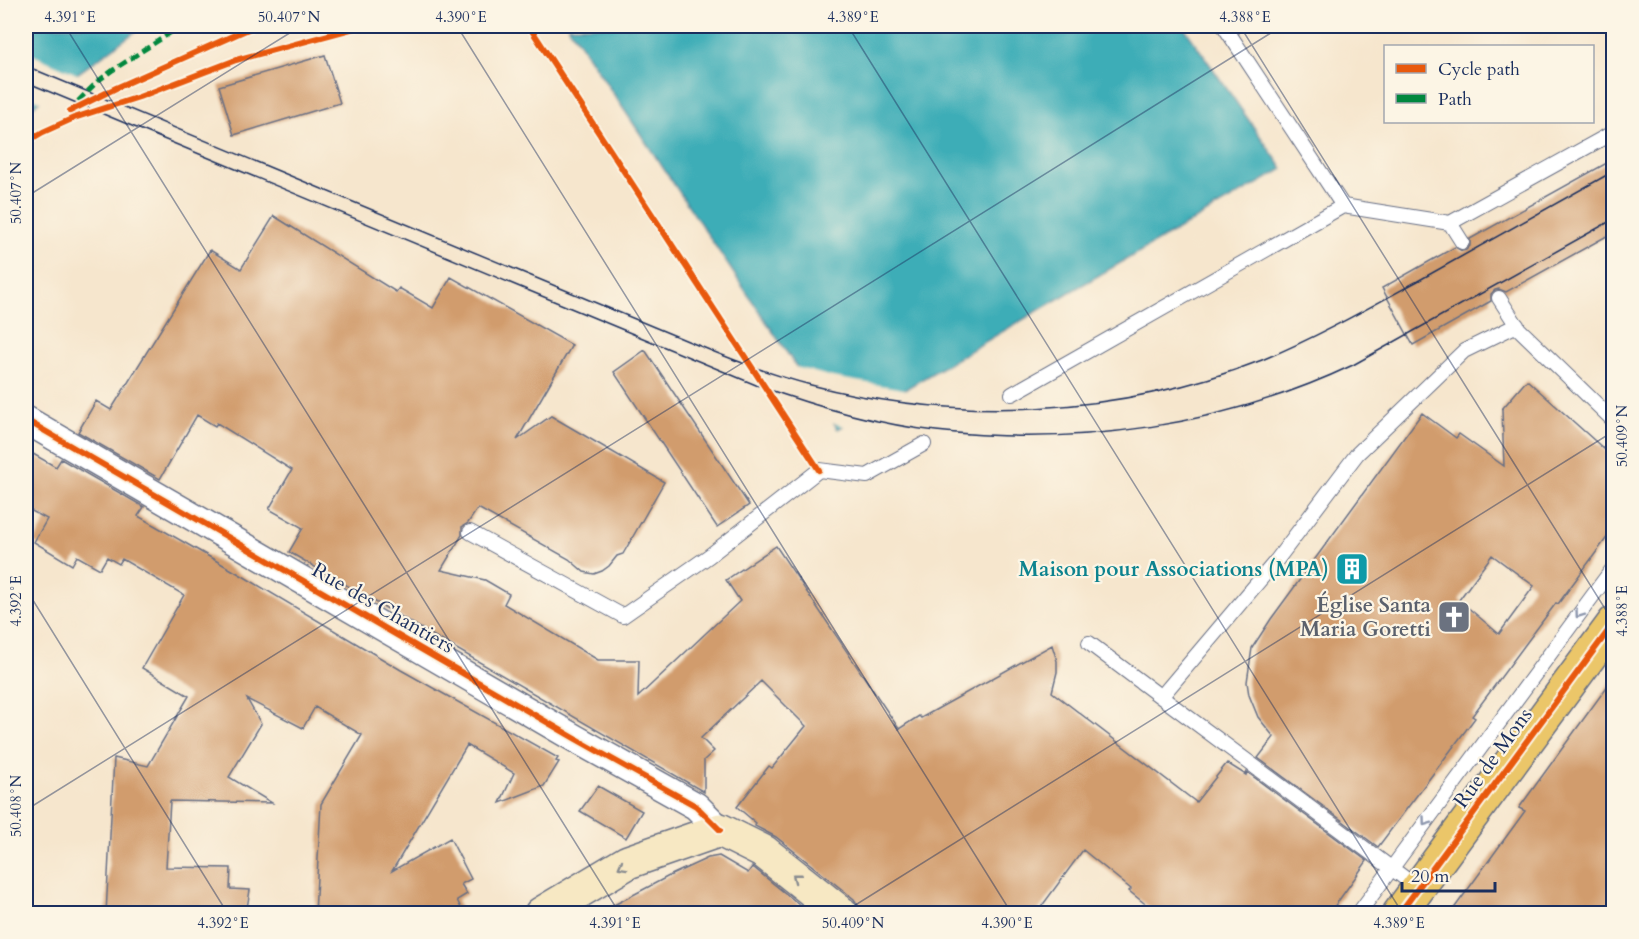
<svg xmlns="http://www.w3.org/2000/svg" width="1639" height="939" font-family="Cardo,serif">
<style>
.water{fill:#3cadb7;stroke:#2c6e8a;stroke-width:1.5}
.pier{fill:#f6e6cd}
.building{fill:#d19c6d;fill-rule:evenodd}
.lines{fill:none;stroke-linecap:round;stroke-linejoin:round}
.lane-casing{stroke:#686f85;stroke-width:16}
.street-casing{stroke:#686f85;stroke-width:30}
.secondary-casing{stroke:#686f85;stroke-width:36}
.primary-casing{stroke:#686f85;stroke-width:36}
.lane{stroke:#fff;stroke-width:14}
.street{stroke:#fff;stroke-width:27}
.secondary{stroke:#f7e8c3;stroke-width:33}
.primary{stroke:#ebc669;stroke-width:33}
.tram{stroke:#1b2f5e;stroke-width:1.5}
.quiet{stroke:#00873e;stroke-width:4.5;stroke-dasharray:9 4.5;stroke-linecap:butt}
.cycleway-casing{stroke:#fcf5e5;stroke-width:10}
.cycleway{stroke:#e8590c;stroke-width:6}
.oneway{stroke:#8d97ae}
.oneway2{stroke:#898c90}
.ticks{fill:none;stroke:#1b2f5e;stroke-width:1.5;stroke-opacity:0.45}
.labels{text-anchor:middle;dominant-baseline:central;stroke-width:4.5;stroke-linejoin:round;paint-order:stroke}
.culture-label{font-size:21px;font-weight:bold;fill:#0d838f;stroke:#fcf5e5;text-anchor:end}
.worship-label{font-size:21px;font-weight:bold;fill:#5b616d;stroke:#fcf5e5;text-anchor:end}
.street-label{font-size:21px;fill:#1b2f5e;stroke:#fcf5e5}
.neatline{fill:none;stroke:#1b2f5e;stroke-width:2}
.ticks-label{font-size:15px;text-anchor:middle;fill:#1b2f5e}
</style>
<rect width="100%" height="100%" fill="#fcf5e5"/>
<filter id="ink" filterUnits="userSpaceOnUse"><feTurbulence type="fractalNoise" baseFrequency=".0167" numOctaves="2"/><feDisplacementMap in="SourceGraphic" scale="12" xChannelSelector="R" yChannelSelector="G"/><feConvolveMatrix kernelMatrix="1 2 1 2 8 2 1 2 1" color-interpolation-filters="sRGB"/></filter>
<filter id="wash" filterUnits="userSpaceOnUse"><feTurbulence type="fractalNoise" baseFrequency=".008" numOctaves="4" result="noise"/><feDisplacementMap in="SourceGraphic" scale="24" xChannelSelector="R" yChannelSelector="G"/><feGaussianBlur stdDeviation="1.35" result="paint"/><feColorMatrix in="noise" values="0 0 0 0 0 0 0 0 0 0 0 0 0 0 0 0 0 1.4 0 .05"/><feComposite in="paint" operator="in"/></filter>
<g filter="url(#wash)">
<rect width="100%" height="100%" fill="#f6e6cd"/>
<!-- water -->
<path class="water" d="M26,26H143L26,111Z
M568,26H1183L1283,169L1051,303L838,429Z"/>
<!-- pier -->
<path class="pier" d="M26,52L79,75L42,102L26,95Z
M792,366L832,377L909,390L847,427L830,422Z"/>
<g id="blocks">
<!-- building -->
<path class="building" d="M325,55L340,103L234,135L219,86Z
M1614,159V232L1506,292L1499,289L1495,290L1491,294V301L1413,345L1382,288L1455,247L1462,251L1466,250L1470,246V239Z
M274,216L396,292L399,288L433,308L451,277L572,345L517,440L551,416L664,482L623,554L617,556L609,566L602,571L594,574L584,572L569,559L478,508L468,523L462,527V535L441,570L485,580L509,594L504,604L598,660H639L638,697L740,601L726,580L776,546L899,729L919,716L921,718L1052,645L1057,661V672L1052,692L1196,802L1227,763L1246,775L1247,772L1367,861L1329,914H1158L1129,891L1131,889L1083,850L1036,914H860L859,907L854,899L776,837L755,826L756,823L737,807L769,766L772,768L806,726L761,681L701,738L714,751L704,760V792L289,552L303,528L269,509L292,470L217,423L215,426L197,415L160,479L78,432L96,401L111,410L210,250L241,269Z
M645,350L749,505L717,527L614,372Z
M1527,380L1614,458V528L1558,604L1556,603L1472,716L1475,718L1378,847L1258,758L1274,737L1258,717L1249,695L1247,682L1252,648L1271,619L1422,413L1456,438L1459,434L1504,466L1502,409ZM1492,555L1534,586L1499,634L1459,600Z
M26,450L56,467L61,459L144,507L138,516L241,575L401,670L558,758L556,761L559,762L544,786L500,803L514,773L467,745L392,871L450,838L471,879L461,884L467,894L457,900L464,914H315L321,804L362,735L315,707L303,728L247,699L261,724L229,777L272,803L170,801L166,867L231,868L230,889L250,890L246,914H106L114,758L148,766L189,696L142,668L184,595L122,559L119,564L107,557L100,569L77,556L72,565L34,542L47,519L26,508Z
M1614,677V914H1450L1525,811L1519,808Z
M598,786L642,811L626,838L580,811Z
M719,856L748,873L752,867L754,868L811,914H597L669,876L708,858Z"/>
</g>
</g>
<g filter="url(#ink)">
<use href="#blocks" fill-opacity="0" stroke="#686f85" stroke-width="1.5"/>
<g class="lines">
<defs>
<path id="lane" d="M1224,26L1343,206L1450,223L1462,242
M1450,223L1614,132
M1499,298L1519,329L1614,421
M1012,394L1343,206
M470,532L623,616L709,556L819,470L867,476L924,444
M1089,643L1161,697L1276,561L1357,454L1464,351L1517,325
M1161,697L1418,888
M1358,914L1614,567"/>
<path id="street" d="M26,420L576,739L696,806L720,830"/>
<path id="secondary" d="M541,914L628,862L720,830L764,852L842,914"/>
<path id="primary" d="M1399,914L1614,623"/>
</defs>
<!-- lane casing -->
<use href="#lane" class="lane-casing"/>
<!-- street casing -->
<use href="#street" class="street-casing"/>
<!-- secondary casing -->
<use href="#secondary" class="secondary-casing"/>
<!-- primary casing -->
<use href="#primary" class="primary-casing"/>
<!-- lane -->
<use href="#lane" class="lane"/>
<!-- street -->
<use href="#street" class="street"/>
<!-- secondary -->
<use href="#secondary" class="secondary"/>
<!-- primary -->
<use href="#primary" class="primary"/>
<!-- tram -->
<path class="tram" d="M26,66L695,344C733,360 771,375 811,385C958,423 1120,416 1262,360C1315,338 1365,310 1416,282C1482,245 1548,208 1614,171
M26,82L756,385C814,406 874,424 936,431C1077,447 1225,426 1353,365L1614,219"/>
<!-- quiet -->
<path class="quiet" d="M78,101L98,81L113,70L181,26"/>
<defs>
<path id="cycleway" d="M529,26L819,470
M70,111L116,88L255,26
M26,142L43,132L74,118L139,97L236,60L362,26
M26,420L576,739L696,806L720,830
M1399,914L1614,623"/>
</defs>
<!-- cycleway casing -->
<use href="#cycleway" class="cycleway-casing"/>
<!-- cycleway -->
<use href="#cycleway" class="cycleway"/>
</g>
<!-- one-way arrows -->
<defs><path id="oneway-chevron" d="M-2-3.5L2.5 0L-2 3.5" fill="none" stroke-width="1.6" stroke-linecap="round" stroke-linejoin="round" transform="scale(1.5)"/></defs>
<g class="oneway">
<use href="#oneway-chevron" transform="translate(1579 614) rotate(126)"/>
<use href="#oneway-chevron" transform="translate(1426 822) rotate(126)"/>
</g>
<g class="oneway2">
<use href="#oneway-chevron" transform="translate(622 866) rotate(151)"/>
<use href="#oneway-chevron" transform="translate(796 877) rotate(-142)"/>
</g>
</g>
<!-- ticks -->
<path class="ticks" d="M65,26L620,914M457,26L1012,914M848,26L1403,914M1240,26L1614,623M26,197L301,26M26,589L228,914M26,810L1282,26M841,914L1614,431"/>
<!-- icons -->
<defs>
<symbol id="building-square" viewBox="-11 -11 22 22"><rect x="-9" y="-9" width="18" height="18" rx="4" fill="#0f9aa8" stroke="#fcf5e5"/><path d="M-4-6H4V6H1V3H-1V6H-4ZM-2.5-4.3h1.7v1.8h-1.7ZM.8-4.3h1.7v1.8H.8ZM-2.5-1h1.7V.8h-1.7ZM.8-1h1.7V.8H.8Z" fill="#fff"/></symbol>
<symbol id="church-square" viewBox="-11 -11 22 22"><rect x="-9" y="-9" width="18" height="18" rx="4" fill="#6b7280" stroke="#fcf5e5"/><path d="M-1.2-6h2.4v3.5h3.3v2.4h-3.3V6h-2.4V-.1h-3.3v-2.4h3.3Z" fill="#fff"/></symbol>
</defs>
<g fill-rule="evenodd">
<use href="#building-square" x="1333" y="550" width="38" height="38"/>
<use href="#church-square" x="1435" y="598" width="38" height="38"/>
</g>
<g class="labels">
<!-- culture labels -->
<g class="culture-label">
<text x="1329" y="569">Maison pour Associations (MPA)</text>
</g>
<!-- worship labels -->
<g class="worship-label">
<text x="1431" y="605">Église Santa<tspan x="1431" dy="24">Maria Goretti</tspan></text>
</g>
<!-- street labels -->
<g class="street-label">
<text transform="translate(383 608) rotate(30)">Rue des Chantiers</text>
<text transform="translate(1493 758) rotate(-54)">Rue de Mons</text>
</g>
</g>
<!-- margin -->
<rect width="1639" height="939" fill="none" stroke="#fcf5e5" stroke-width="66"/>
<!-- legend -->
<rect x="1384" y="45" width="210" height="78" fill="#fcf5e5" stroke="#a2a6af" stroke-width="1.5"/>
<rect x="1396" y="64" width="30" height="9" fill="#e8590c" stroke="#a2a6af" stroke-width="1.5"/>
<text x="1438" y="75" font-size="18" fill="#1b2f5e">Cycle path</text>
<rect x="1396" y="94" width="30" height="9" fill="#00873e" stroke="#a2a6af" stroke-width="1.5"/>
<text x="1438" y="105" font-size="18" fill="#1b2f5e">Path</text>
<!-- scale -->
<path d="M1402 882v9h93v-9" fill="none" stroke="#1b2f5e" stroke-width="3"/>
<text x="1411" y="882" font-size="18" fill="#1b2f5e" stroke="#fcf5e5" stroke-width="4.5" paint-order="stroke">20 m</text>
<rect x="33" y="33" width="1573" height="873" class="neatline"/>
<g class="ticks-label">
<text x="70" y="22">4.391°E</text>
<text x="289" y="22">50.407°N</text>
<text x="461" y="22">4.390°E</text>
<text x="853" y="22">4.389°E</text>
<text x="1245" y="22">4.388°E</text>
<text transform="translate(16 193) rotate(-90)" y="5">50.407°N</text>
<text transform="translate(1622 436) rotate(-90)" y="5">50.409°N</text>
<text transform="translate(16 601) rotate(-90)" y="5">4.392°E</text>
<text transform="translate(1622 611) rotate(-90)" y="5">4.388°E</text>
<text transform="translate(16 806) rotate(-90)" y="5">50.408°N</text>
<text x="223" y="928">4.392°E</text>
<text x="615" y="928">4.391°E</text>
<text x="853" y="928">50.409°N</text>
<text x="1007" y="928">4.390°E</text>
<text x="1399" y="928">4.389°E</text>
</g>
</svg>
